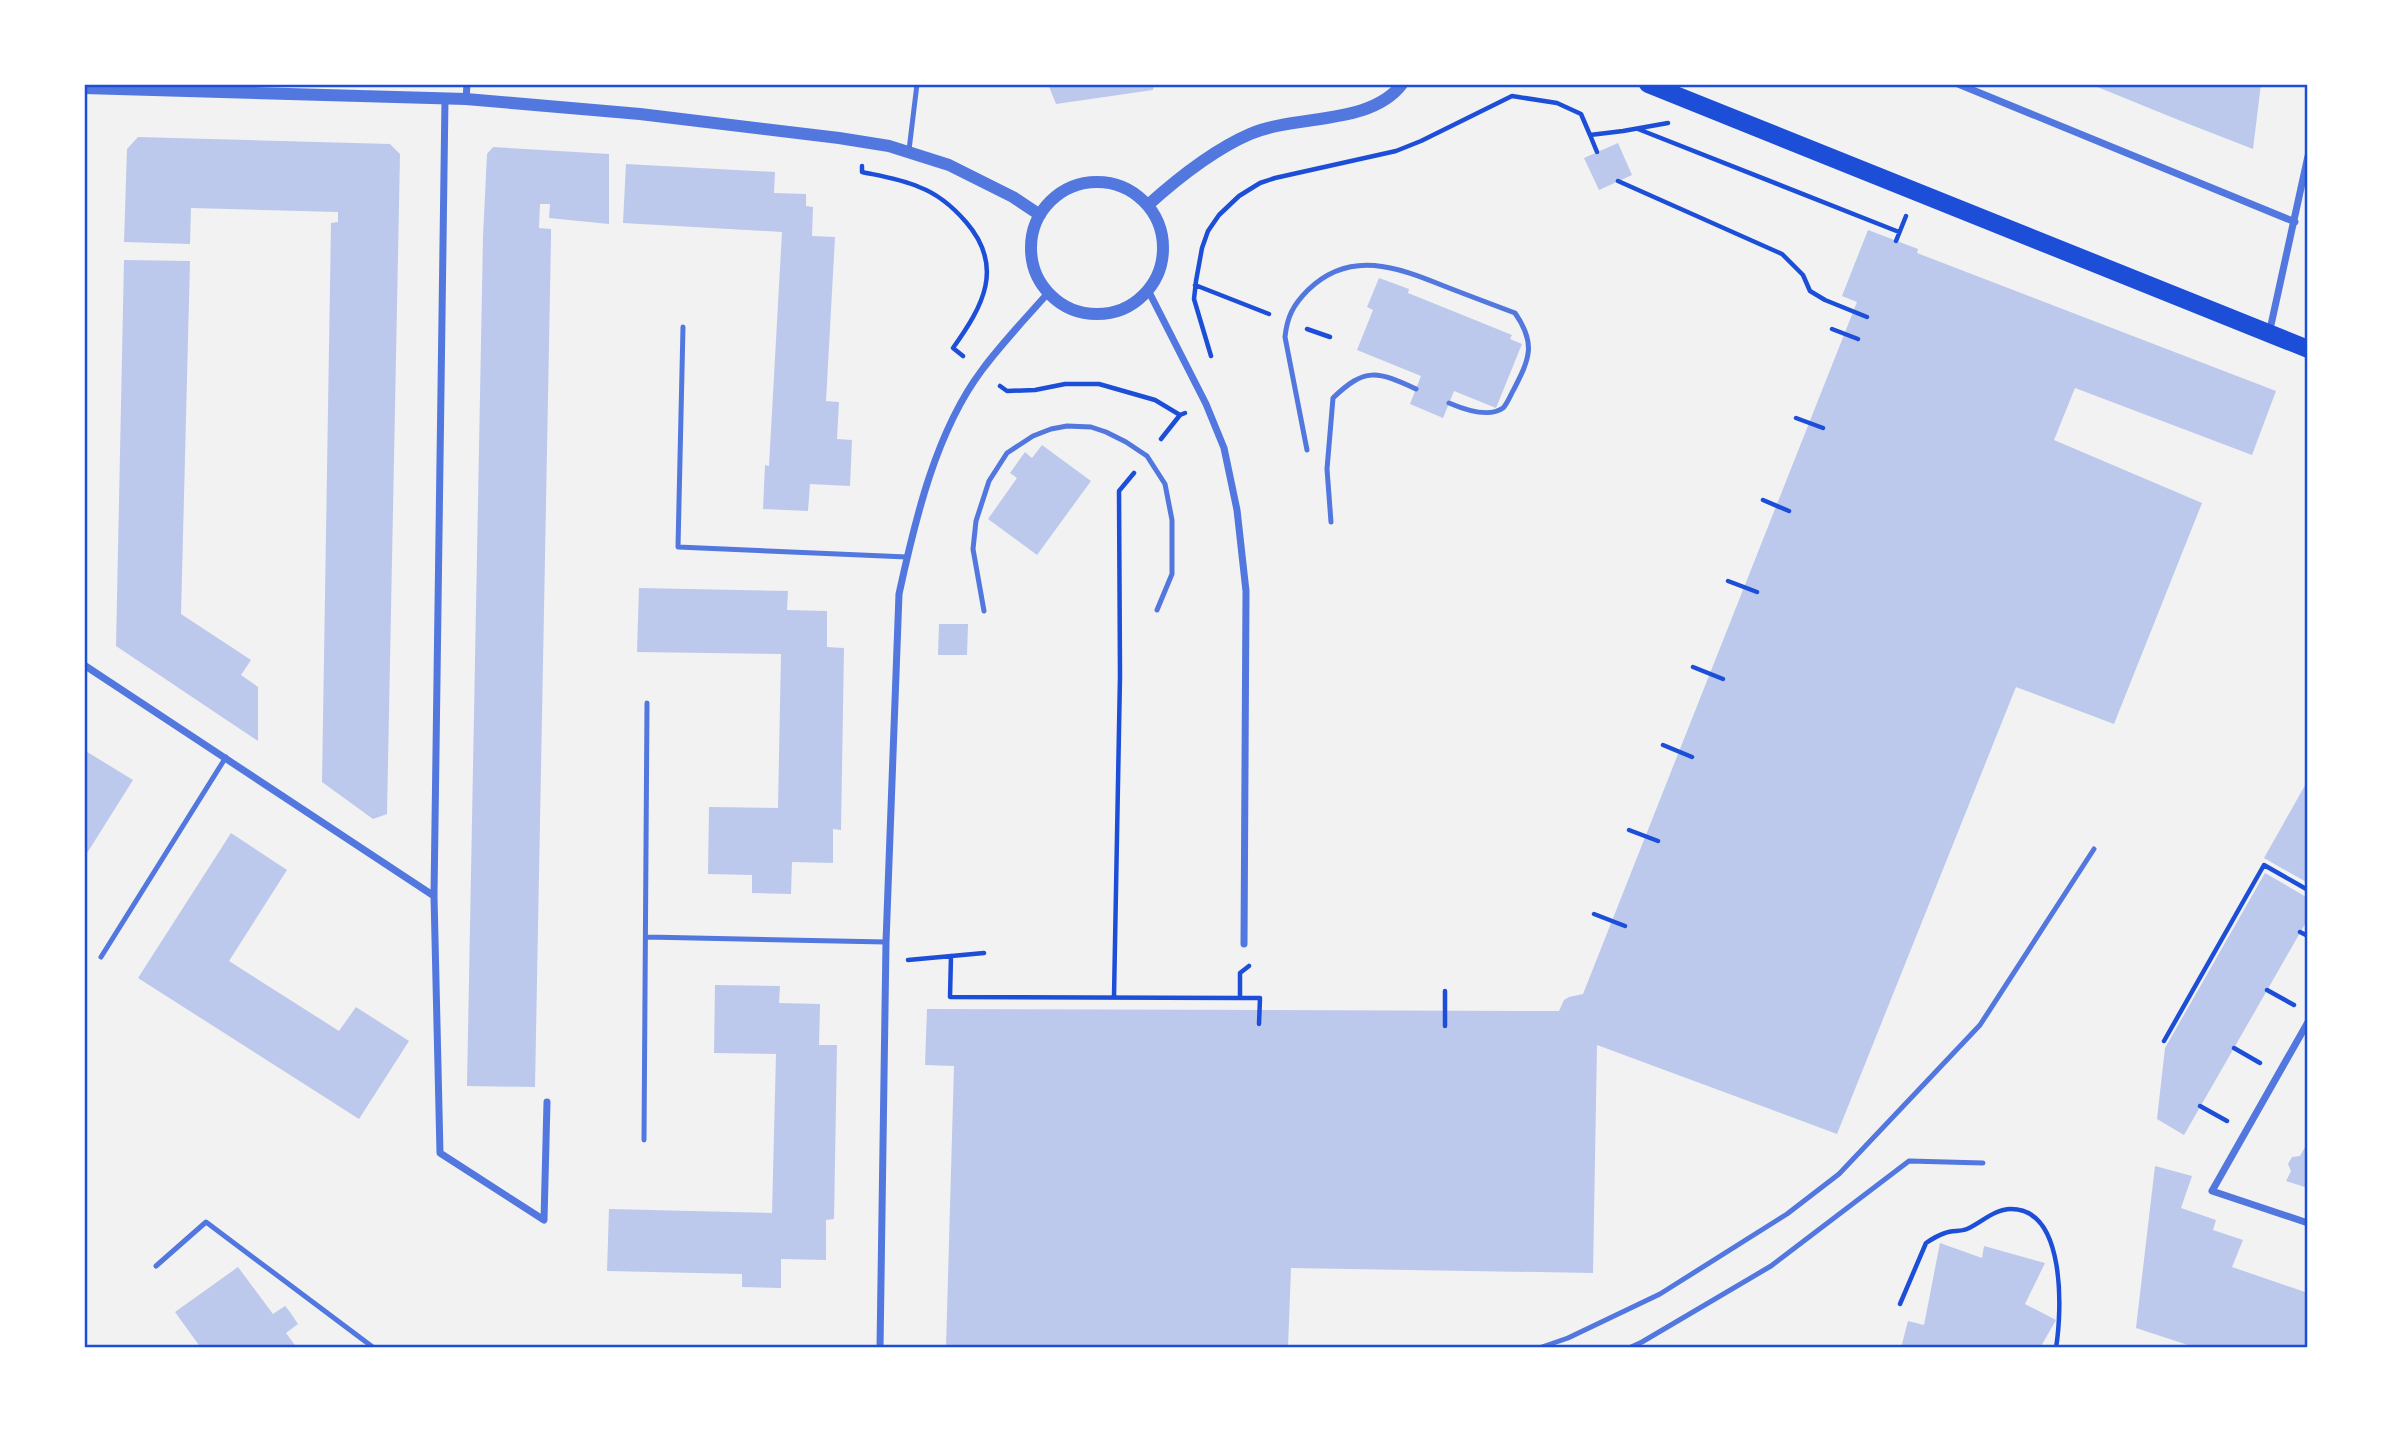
<svg xmlns="http://www.w3.org/2000/svg" width="2392" height="1432" font-family="Overpass,sans-serif">
<style>
.building{fill:#bdc9ec}
.lines{fill:none;stroke-linecap:round;stroke-linejoin:round}
.path{stroke:#1d4ed8;stroke-width:4.5}
.service{stroke:#5277de;stroke-width:5}
.minor{stroke:#5277de;stroke-width:7}
.tertiary{stroke:#5277de;stroke-width:12}
.primary{stroke:#1d4ed8;stroke-width:18}
.neatline{fill:none;stroke:#1d4ed8;stroke-width:2.5}
</style>
<rect width="100%" height="100%" fill="#f2f2f2"/>
<!-- building -->
<path class="building" d="M1048,84H1154L1153,90L1056,104Z
M2090,84H2261L2253,149L2181,121Z
M138,137L390,144L400,154L387,814L373,819L322,782L331,223L338,222V212L191,208L190,244L124,242L127,149Z
M1618,143L1632,175L1599,190L1584,158Z
M493,147L609,154V224L549,218L550,204H540L539,228L551,229V238L535,1087L467,1086L483,236L487,154Z
M626,164L775,172L774,193L806,194V206L813,207L812,236L835,237L826,401L839,402L837,439L852,440L850,486L810,484L808,511L763,509L765,465L769,466L782,232L623,223Z
M1868,230L1918,249L1917,253L2276,391L2252,455L2075,388L2054,440L2202,503L2114,724L2016,687L1837,1134L1597,1045L1593,1273L1291,1268L1288,1348H946L954,1066L925,1065L927,1009L1559,1011L1564,1000L1569,997L1583,994L1857,302L1842,296Z
M124,260L190,261L181,614L251,660L241,675L258,687V741L116,646Z
M1379,278L1409,289L1408,293L1512,335L1510,339L1522,344L1496,408L1454,391L1443,418L1410,404L1421,376L1357,350L1373,310L1367,307Z
M1042,445L1091,481L1037,555L988,519L1017,478L1010,473L1025,452L1032,458Z
M639,588L788,591L787,610L827,611V647L844,648L841,830L833,829V863L792,862L791,894L752,893V875L708,874L709,807L778,808L781,654L637,652Z
M939,624H968L967,655H938Z
M84,750L133,780L84,858Z
M2308,780V883L2264,858Z
M231,833L287,870L229,961L339,1031L356,1007L409,1041L359,1119L138,978Z
M2265,873L2308,898V919L2184,1135L2157,1119L2165,1048Z
M715,985L780,986L779,1003L820,1004L819,1045H837L834,1219L826,1220V1260L781,1259V1288L742,1287V1274L607,1271L609,1209L772,1213L776,1054L714,1053Z
M2308,1142V1188L2286,1181L2291,1171L2288,1164L2292,1157L2300,1156Z
M2155,1166L2192,1176L2181,1208L2216,1220L2213,1230L2243,1240L2232,1267L2308,1293V1348H2197L2136,1328Z
M1940,1243L1982,1258L1984,1246L2045,1263L2025,1304L2056,1320L2040,1348H1901L1908,1321L1924,1325Z
M238,1267L273,1314L285,1306L290,1312L298,1324L286,1333L297,1348H201L175,1312Z"/>
<g class="lines">
<!-- path -->
<path class="path" d="M1638,129L1899,232
M1590,135L1597,152
M862,166V172C881,176 901,179 919,187C938,194 953,207 966,222C1005,267 983,306 953,348L963,356
M1618,181L1782,254L1803,275L1810,291L1825,300L1867,317
M1896,241L1906,216
M1195,285L1269,314
M1307,329L1330,337
M1832,329L1858,339
M1211,356L1194,299L1196,281L1202,248L1208,231L1219,215L1239,196L1260,183L1275,178L1396,151L1421,141L1512,96L1557,103L1581,114L1590,135L1623,131L1668,123
M1000,386L1007,391L1035,390L1065,384H1099L1155,400L1180,415L1185,413
M1796,418L1823,428
M1161,439L1180,415
M1763,500L1789,511
M1728,581L1757,592
M1693,667L1723,679
M1663,745L1692,757
M1629,830L1658,841
M1594,914L1625,926
M2300,932L2308,936
M951,956L950,997L1240,998V973L1249,966
M908,960L984,953
M2267,990L2294,1005
M1114,997L1120,676L1119,491L1134,473
M1240,998H1260L1259,1024
M1445,1026V991
M2164,1041L2264,865L2308,890
M2234,1048L2260,1063
M2200,1106L2227,1121
M1900,1304L1926,1243C1932,1239 1939,1235 1945,1233C1952,1230 1960,1232 1967,1229C1981,1223 1994,1209 2011,1209C2066,1209 2062,1311 2056,1348"/>
<!-- service -->
<path class="service" d="M909,150L917,84
M683,327L678,547L907,557
M1307,450L1285,337C1287,317 1293,305 1308,290C1350,249 1397,267 1444,286C1467,295 1491,304 1515,313C1536,343 1530,358 1514,389C1511,394 1507,404 1503,408C1489,418 1463,409 1449,403
M1331,522L1327,469L1333,398C1365,367 1377,371 1416,389
M984,611L973,549L976,521L989,481L1007,453L1033,436L1051,429L1067,426L1091,427L1106,432L1126,442L1147,456L1165,484L1172,520V574L1157,610
M647,937L886,942
M101,957L226,757
M644,1140L647,703
M156,1266L206,1222L374,1348
M1539,1348L1568,1338L1660,1294L1787,1214L1839,1174L1980,1025L2094,849
M1629,1348L1642,1342L1771,1266L1909,1161L1983,1163"/>
<!-- minor -->
<path class="minor" d="M1958,84L2295,222
M445,99L434,896L440,1153L544,1220L547,1102
M466,99L467,84
M1148,290L1206,404L1224,448L1237,510L1246,591L1244,944
M2269,334L2308,156
M84,665L434,896
M2308,1022L2212,1191L2308,1223
M880,1348L886,942L899,594C915,520 936,431 982,370C1002,343 1026,318 1048,293"/>
<!-- tertiary -->
<path class="tertiary" d="M84,88L466,99L640,114L839,138L889,146L949,165L1013,197L1040,215
M1031 248a66 66 0 1 1 132 0a66 66 0 1 1-132 0Z
M1148,205C1178,178 1213,150 1250,134C1296,114 1370,126 1402,84"/>
<!-- primary -->
<path class="primary" d="M1648,84L2308,349"/>
</g>
<!-- border -->
<rect width="2392" height="1432" fill="none" stroke="#ffffff" stroke-width="172"/>
<rect x="86" y="86" width="2220" height="1260" class="neatline"/>
</svg>
